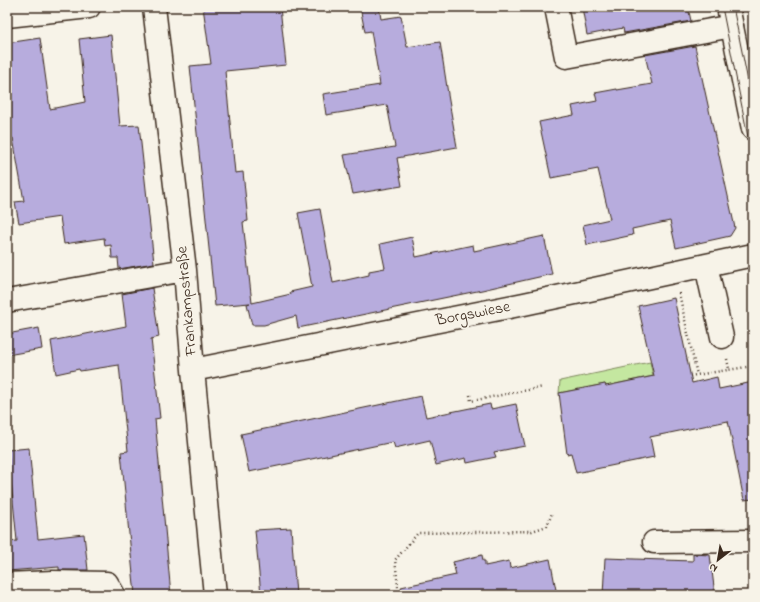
<svg xmlns="http://www.w3.org/2000/svg" width="760" height="602" font-family="'Indie Flower',sans-serif">
<style>
.green{fill:#c4e7a0;stroke:#80885f}
.building{fill:#b7acdd;stroke:#3b2a1e}
.lines{fill:none;stroke-linecap:round;stroke-linejoin:round}
.minor-casing{stroke:#3b2a1e;stroke-width:25}
.major-casing{stroke:#3b2a1e;stroke-width:25}
.path{stroke:#3b2a1e;stroke-width:2.5;stroke-dasharray:1 3;stroke-linecap:butt}
.minor{stroke:#f7f3e8;stroke-width:22}
.major{stroke:#f7f3e8;stroke-width:22}
.tram{stroke:#3b2a1e;stroke-width:1}
.labels{text-anchor:middle;dominant-baseline:central;stroke-width:4;stroke-linejoin:round;paint-order:stroke}
.street-label{font-size:16px;fill:#3b2a1e;stroke:#f7f3e8}
</style>
<rect width="100%" height="100%" fill="#f7f3e8"/>
<filter id="ink" filterUnits="userSpaceOnUse"><feTurbulence type="fractalNoise" baseFrequency=".025" numOctaves="2"/><feDisplacementMap in="SourceGraphic" scale="8" xChannelSelector="R" yChannelSelector="G"/><feConvolveMatrix kernelMatrix="1 2 1 2 8 2 1 2 1" color-interpolation-filters="sRGB"/></filter>
<g filter="url(#ink)">
<!-- green -->
<path class="green" d="M650,362L653,376L606,386L605,384L559,393L560,381Z"/>
<!-- building -->
<path class="building" d="M203,7H280L286,65L225,71L235,173L243,172L248,221L243,222L252,303L291,294L290,292L312,287L298,213L320,209L333,283L369,275V271L385,268L380,244L412,237L416,257L473,245L474,251L544,236L552,274L482,290L298,328L296,316L264,325H252L247,304L250,303L215,306L190,66L211,64Z
M360,7H379L381,19L401,16L407,47L440,42L448,94V95L457,147L397,158L402,186L353,194L344,155L395,147L387,105L326,115L323,94L380,85L371,31L365,32Z
M582,7H688L691,21L624,33L623,28L587,35Z
M111,35L120,126L139,125L154,263L119,269L118,258H112L111,245L105,246L104,238L64,244L60,217L19,223L15,202L24,201L13,138L7,139V43L40,38L50,109L85,102L79,39Z
M695,46L735,228L730,236L676,248L670,221L632,229L633,235L587,245L583,225L610,219L598,169L551,178L539,122L574,115L572,106L597,101L595,93L617,89V90L652,84L645,55Z
M152,288L159,337L151,339L160,418L155,419L171,595H135L121,452L128,451L119,365L80,371L79,369L56,374L51,341L126,326L122,294Z
M674,298L692,383L717,377L719,389L753,382V499L744,500L728,421L650,437L654,457L576,473L571,453L567,454L559,393L605,384L606,386L654,376L638,306Z
M39,328L42,349L7,355V334Z
M421,396L426,417L490,404L491,409L516,404L525,446L494,452L496,457L467,463L466,458L436,465L430,440L395,448L393,442L249,472L241,434Z
M29,448L38,539L84,534L88,570H59V567L7,571V542L17,541L8,450Z
M291,528L296,595H261L255,530Z
M693,554L710,555L715,595H603L605,558L693,561Z
M482,555L483,561H485V566L509,561L510,568L550,559L557,595H402L401,587L456,575L453,562Z"/>
<g class="lines">
<defs>
<path id="minor" d="M154,7L185,270L193,370L215,595
M556,7L566,57L732,26
M7,16L89,7
M706,265L722,337
M7,301L185,270
M193,370L524,304L753,255
M654,542L753,541
M7,584L53,582L107,583L114,595"/>
<path id="major" d="M728,7L753,129"/>
</defs>
<!-- minor casing -->
<use href="#minor" class="minor-casing"/>
<!-- major casing -->
<use href="#major" class="major-casing"/>
<!-- path -->
<path class="path" d="M679,293L697,375
M727,359L729,369
M690,376L753,366
M470,395L471,401L543,387
M399,595L395,560L418,533L532,531L547,526L552,513"/>
<!-- minor -->
<use href="#minor" class="minor"/>
<!-- major -->
<use href="#major" class="major"/>
<!-- tram -->
<path class="tram" d="M722,7L753,162
M733,7L753,106"/>
</g>
</g>
<g class="labels">
<!-- street labels -->
<g class="street-label">
<text transform="translate(187 301) rotate(-95)">Frankampstraße</text>
<text transform="translate(473 314) rotate(-11)">Borgswiese</text>
</g>
</g>
<!-- margin -->
<rect width="760" height="602" fill="none" stroke="#f7f3e8" stroke-width="24"/>
<rect x="12" y="12" width="736" height="578" fill="none" stroke="#3b2a1e" stroke-width="1.5" filter="url(#ink)"/>
<!-- north arrow -->
<g transform="translate(718 560) rotate(211)" stroke="#f7f3e8" stroke-width="3" paint-order="stroke">
<path d="M0-3L7 15L0 10L-7 15Z" fill="#3b2a1e"/>
<text y="-6" font-size="11" font-weight="bold" text-anchor="middle" fill="#3b2a1e">N</text>
</g>
</svg>
